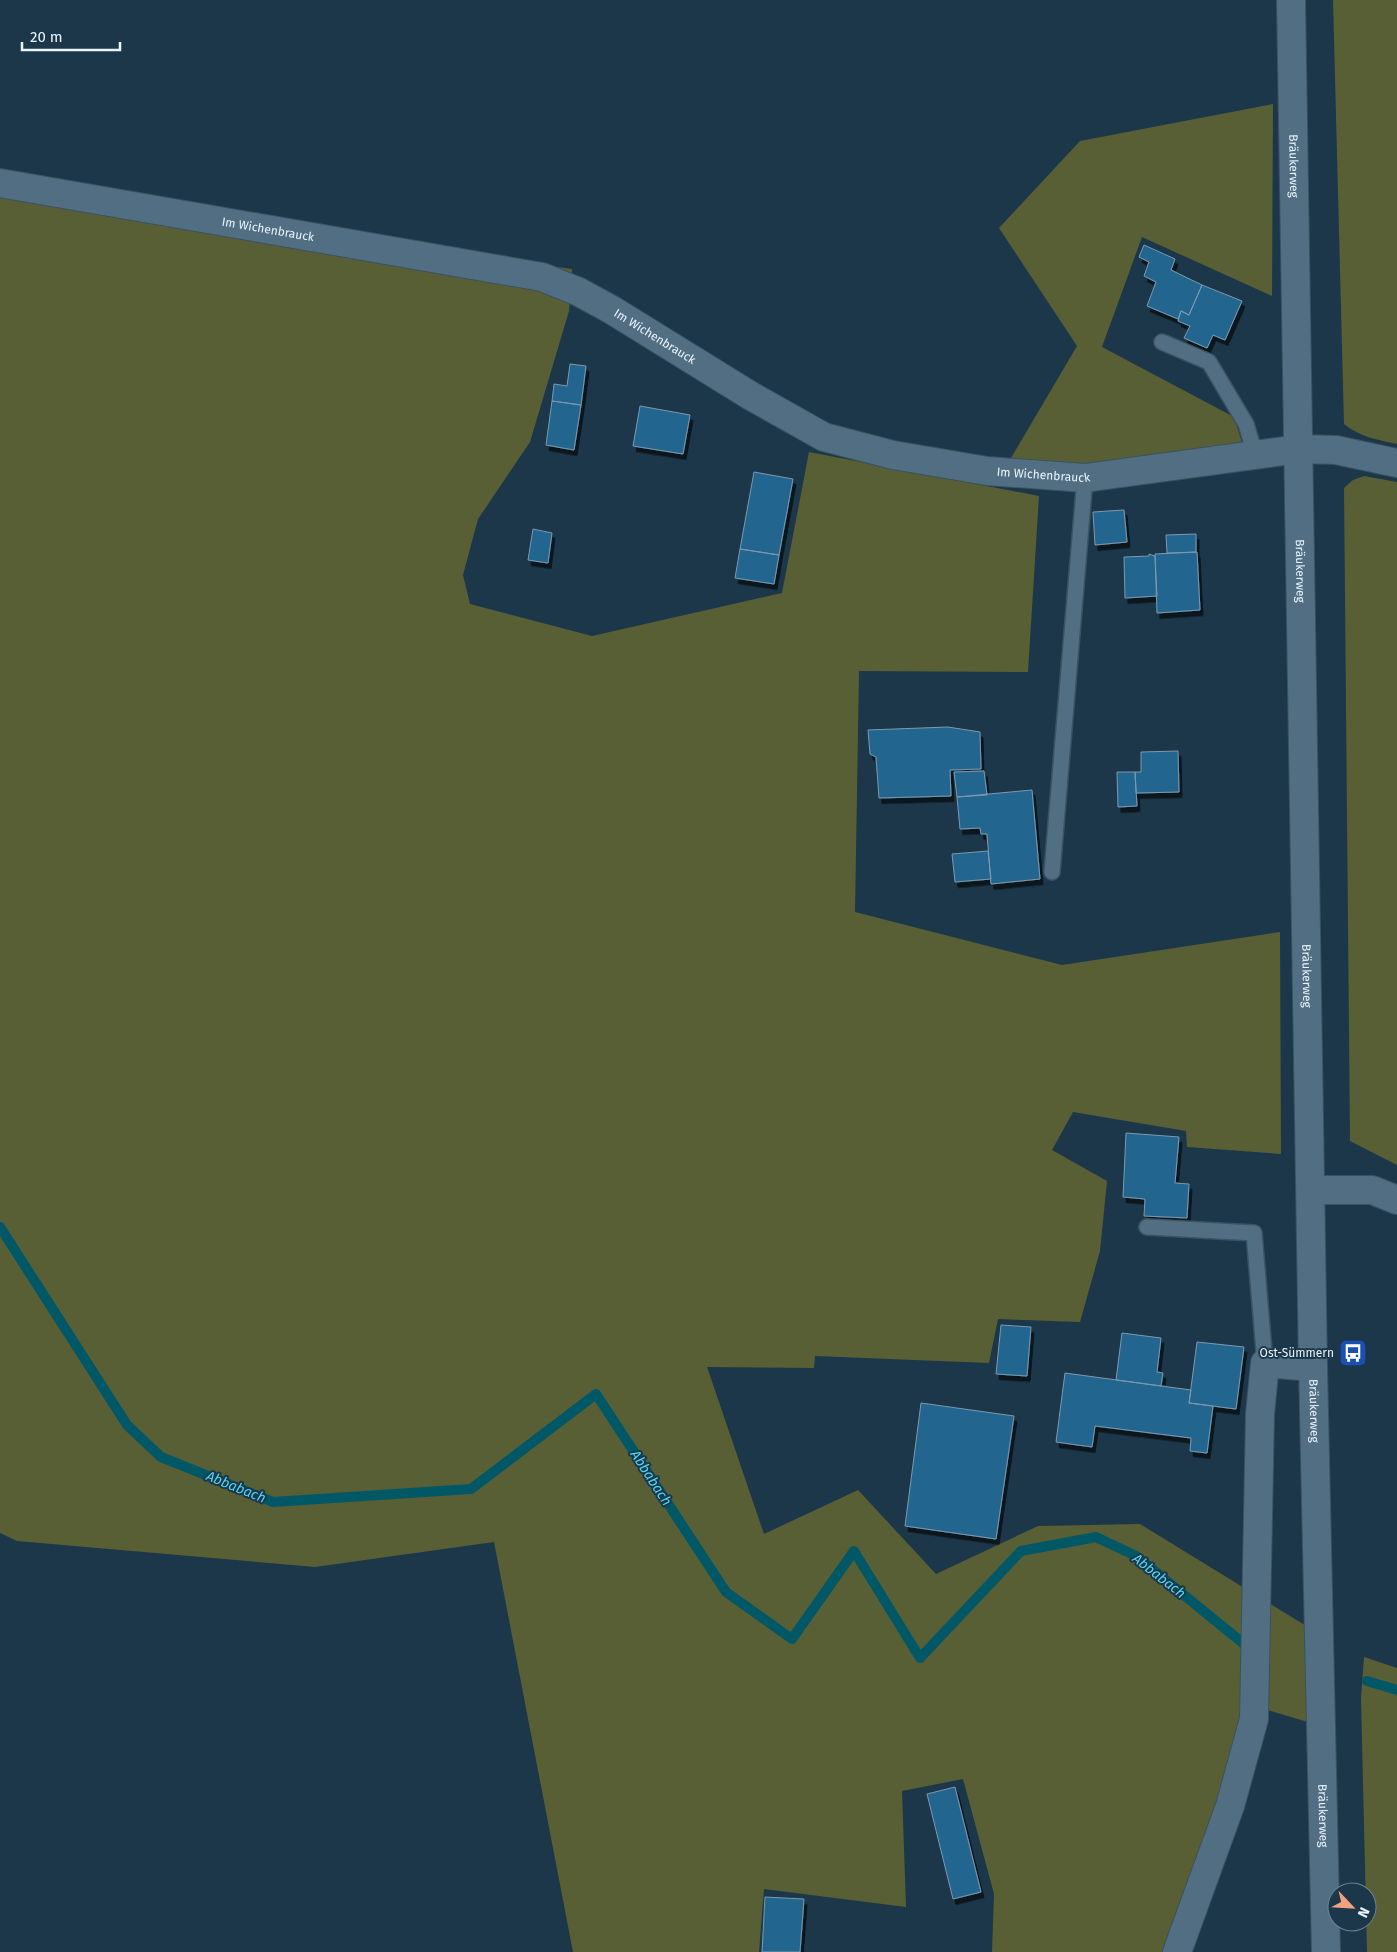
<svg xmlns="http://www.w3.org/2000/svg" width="1397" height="1952" font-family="'Fira Sans',sans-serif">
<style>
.green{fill:#595f35}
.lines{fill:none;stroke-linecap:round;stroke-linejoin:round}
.stream{stroke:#005867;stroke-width:10}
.building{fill:#236690;stroke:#7c99af;filter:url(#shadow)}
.lane-casing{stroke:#3a5261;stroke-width:18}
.street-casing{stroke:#3a5261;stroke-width:30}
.secondary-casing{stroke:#3a5261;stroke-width:30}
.lane{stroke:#526e83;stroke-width:15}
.street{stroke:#526e83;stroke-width:28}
.secondary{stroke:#526e83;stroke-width:28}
.labels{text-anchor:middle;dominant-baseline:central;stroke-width:4;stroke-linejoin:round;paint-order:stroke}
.street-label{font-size:12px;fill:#e9f5ff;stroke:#1c3749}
.poi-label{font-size:12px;fill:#e9f5ff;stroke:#1c3749;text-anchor:end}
.water-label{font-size:14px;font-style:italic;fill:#4bd8f5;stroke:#1c3749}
</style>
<defs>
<filter id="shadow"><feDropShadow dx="3" dy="5.5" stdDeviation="0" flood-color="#0009"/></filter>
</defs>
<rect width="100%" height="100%" fill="#1c3749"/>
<!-- green -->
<path class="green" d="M1333,0H1397V444C1378,440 1360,437 1344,424Z
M1273,104L1272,296L1142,237L1102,347L1234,417L1243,446L1083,469L1008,463L1077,346L999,228L1080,141Z
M0,177L392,244L572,269L569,311L530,442L478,519L463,575L470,604L592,636L782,593L809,452L1039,496L1028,672L859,671L855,912L1062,965L1280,932L1281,1154L1187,1147L1186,1131L1073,1112L1052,1150L1107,1181L1100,1251L1080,1322L998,1319L989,1363L815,1356L814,1368L707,1367L764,1534L858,1490L936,1574L1038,1526L1140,1524L1308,1627L1311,1723L1244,1703L1222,1802L1164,1952H992L994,1894L963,1779L902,1791L906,1907L764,1889L759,1952H573L494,1542L315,1567L17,1541L0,1533Z
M1364,476L1397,482V1165L1350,1141L1344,488L1353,480Z
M1364,1657L1397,1668V1952H1367L1361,1698Z"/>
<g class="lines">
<!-- stream -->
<path class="stream" d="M0,1227L127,1425L161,1457L273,1502L471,1489L596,1394L726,1592L792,1639L854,1551L920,1658L1021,1551L1096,1537L1136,1556L1244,1644
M1367,1681L1397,1690"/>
</g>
<!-- building -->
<path class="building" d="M1144,245L1175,259L1171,270L1202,285L1189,315L1181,311L1178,319L1147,306L1156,282L1144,276L1149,262L1139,257Z
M1202,285L1242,301L1225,340L1213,335L1207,348L1184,338L1190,326L1178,321L1181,311L1189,315Z
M570,364L586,366L581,405L552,401L554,384L567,386Z
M552,401L581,405L574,450L546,445Z
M640,406L690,415L683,454L633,446Z
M754,472L793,479L779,555L740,549Z
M1124,510L1127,542L1095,545L1093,512Z
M533,529L552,533L548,563L528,560Z
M1196,534V552L1167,553L1166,535Z
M740,549L779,555L774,584L735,578Z
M1197,552L1200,610L1157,613L1155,554Z
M1149,554L1155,556L1157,596L1125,598L1124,557L1149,556Z
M948,727L980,732L981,769L950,770L951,796L879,798L876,757L870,754L868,730Z
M1178,751L1179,792L1136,793L1135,772H1141V752Z
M984,771L987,795L957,797L954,772Z
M1117,772H1135L1137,806L1118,807Z
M1032,790L1040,879L991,884L987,834H981L980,828L960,829L957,797Z
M988,851L991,879L955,882L952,854Z
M1126,1133L1179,1137L1175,1183L1189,1184L1187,1218L1144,1216L1145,1199L1123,1197Z
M1001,1325L1031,1327L1027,1376L996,1374Z
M1122,1333L1161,1338L1157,1372L1163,1373L1161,1386L1116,1380Z
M1197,1342L1244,1347L1236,1409L1189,1403Z
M1065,1373L1191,1390L1189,1403L1213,1406L1207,1453L1190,1451L1191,1438L1095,1426L1092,1447L1056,1442Z
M921,1403L1014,1416L996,1539L905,1526Z
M955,1787L981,1892L953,1899L927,1794Z
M765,1897L804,1899L800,1952H762Z"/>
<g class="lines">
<defs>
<path id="lane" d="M1162,342L1209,362L1246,424L1255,454
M1052,872L1085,478
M1147,1227L1254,1233L1265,1363"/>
<g id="street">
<path id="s1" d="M0,183L542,277L579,292L612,310L751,396L824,437L893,455L987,471L1085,478L1299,449L1336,450L1397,463"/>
<path d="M1311,1190H1372L1397,1200"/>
<path d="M1177,1952L1230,1806L1254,1719L1260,1414L1265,1363L1313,1367"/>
</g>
<g id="secondary">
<path id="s2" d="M1291,0L1313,1367L1326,1952"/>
</g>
</defs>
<!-- lane casing -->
<use href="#lane" class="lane-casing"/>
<!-- street casing -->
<use href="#street" class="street-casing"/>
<!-- secondary casing -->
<use href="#secondary" class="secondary-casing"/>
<!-- lane -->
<use href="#lane" class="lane"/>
<!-- street -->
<use href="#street" class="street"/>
<!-- secondary -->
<use href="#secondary" class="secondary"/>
</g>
<!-- icons -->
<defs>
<symbol id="bus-square" viewBox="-11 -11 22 22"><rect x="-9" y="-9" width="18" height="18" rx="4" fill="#1a4fb4" stroke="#1c3749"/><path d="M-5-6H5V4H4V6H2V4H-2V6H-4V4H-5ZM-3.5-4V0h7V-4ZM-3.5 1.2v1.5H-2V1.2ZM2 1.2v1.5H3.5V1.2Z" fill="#fff"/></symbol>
</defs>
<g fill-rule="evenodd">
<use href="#bus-square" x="1337" y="1337" width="32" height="32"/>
</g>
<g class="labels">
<!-- street labels -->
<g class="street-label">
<text stroke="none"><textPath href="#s2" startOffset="166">Bräukerweg</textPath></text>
<text stroke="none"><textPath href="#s1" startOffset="272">Im Wichenbrauck</textPath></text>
<text stroke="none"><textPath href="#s1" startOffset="678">Im Wichenbrauck</textPath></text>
<text stroke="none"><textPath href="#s1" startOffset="1098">Im Wichenbrauck</textPath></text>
<text stroke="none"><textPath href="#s2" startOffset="571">Bräukerweg</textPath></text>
<text stroke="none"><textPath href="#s2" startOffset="976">Bräukerweg</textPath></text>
<text stroke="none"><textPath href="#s2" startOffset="1411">Bräukerweg</textPath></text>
<text stroke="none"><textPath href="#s2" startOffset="1816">Bräukerweg</textPath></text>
</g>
<!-- poi labels -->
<g class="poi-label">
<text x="1334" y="1353">Ost-Sümmern</text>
</g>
<!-- water labels -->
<g class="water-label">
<text transform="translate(651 1478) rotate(57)">Abbabach</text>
<text transform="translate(236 1487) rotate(22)">Abbabach</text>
<text transform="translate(1159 1576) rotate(38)">Abbabach</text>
</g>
</g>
<!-- north arrow -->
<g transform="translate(1352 1907) rotate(115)"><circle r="24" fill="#1c3749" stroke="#6e8392"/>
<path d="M0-4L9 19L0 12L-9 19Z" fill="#f1a17d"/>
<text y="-8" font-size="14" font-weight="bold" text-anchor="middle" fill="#e9f5ff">N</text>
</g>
<!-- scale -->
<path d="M22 42v8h98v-8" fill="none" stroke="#e9f5ff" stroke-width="2.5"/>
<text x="30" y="42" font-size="15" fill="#e9f5ff" stroke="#1c3749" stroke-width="4" paint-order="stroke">20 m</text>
</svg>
